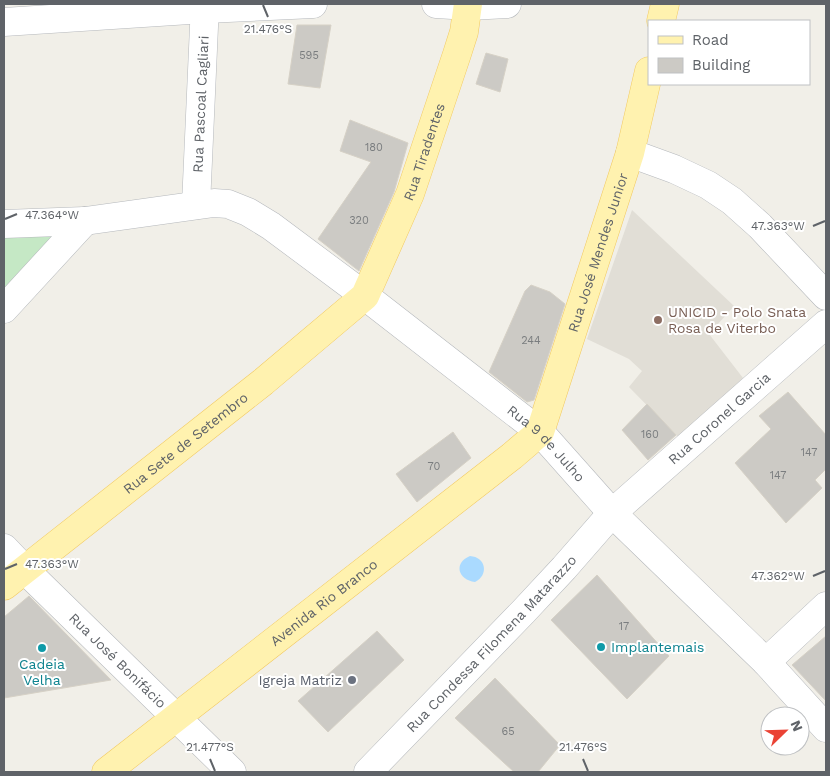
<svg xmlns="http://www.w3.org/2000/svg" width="830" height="776" font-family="'Work Sans',sans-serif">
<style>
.education{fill:#e1ded6}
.green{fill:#c5e8c5}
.water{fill:#aadaff}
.building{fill:#cccac5;stroke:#d6d1c6}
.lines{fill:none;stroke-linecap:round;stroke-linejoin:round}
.minor-casing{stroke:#b5b8bc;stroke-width:29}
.major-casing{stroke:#f2c960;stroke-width:29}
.minor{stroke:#fff;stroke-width:28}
.major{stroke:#fff2af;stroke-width:28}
.ticks{fill:none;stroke:#5f6368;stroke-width:2}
.education-dot{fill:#8d6e63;stroke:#fff;stroke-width:2}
.culture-dot{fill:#0f9aa8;stroke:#fff;stroke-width:2}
.worship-dot{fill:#6b7280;stroke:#fff;stroke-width:2}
.labels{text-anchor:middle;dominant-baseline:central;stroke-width:4;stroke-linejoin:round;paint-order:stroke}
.number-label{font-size:11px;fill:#7a7d7f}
.street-label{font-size:14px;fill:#5f6368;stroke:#fff}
.education-label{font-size:14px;fill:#785e54;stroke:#fff;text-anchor:start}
.culture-label{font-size:14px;fill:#0d838f;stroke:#fff;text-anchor:start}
.worship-label{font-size:14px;fill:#5b616d;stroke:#fff;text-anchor:end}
.ticks-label{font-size:12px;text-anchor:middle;fill:#5f6368;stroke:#fff;stroke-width:4;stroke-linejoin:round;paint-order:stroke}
</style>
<rect width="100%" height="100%" fill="#f1efe8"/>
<!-- education -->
<path class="education" d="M632,210L734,306L709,334L743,378L679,438L629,387L642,371L629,359L587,339Z"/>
<!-- green -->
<path class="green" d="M62,231L4,303L5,237Z"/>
<!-- water -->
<path class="water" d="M470,556C486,557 489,575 475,582C458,580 453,563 470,556Z"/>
<!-- building -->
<path class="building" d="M297,25H331L320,88L288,84Z
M486,53L508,59L500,92L476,84Z
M350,120L408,143L394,192L359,271L318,239L371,162L340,151Z
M531,285L550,292L565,304L534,400L527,402L489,372L525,291Z
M788,392L826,435V469L815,480L822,488L786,523L735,463L771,429L759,416Z
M647,404L676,435L648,460L622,430Z
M453,432L471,458L417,502L396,474Z
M597,575L669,656L627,699L551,620Z
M29,596L111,680L4,698V617Z
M377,631L404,660L328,732L298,701Z
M826,636V701L792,665Z
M495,678L560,745L538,772H514L455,718Z"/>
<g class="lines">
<defs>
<g id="minor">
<path d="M436,4L469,6L507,4"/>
<path d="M4,22L205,9L313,4"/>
<path d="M630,153L674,169L708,185L732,201L760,226L826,296"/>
<path id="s1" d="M196,205L205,4"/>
<path id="s2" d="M4,224L85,221L214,203L228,204L248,212L271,226L365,296L540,432L612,513L766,662L826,728"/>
<path d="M4,309L85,221"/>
<path id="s3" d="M4,548L25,570L232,772"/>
<path d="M766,662L826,606"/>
<path id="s4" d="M368,772L523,612L564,568L612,513L826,324"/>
</g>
<g id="major">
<path d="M661,21L665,4"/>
<path id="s5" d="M4,586L263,382L365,296L410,194L457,54L464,32L468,4"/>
<path id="s6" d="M106,772L512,456L540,432L630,153L649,71"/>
</g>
</defs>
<!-- minor casing -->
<use href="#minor" class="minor-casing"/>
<!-- major casing -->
<use href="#major" class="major-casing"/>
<!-- minor -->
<use href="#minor" class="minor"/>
<!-- major -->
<use href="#major" class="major"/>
</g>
<!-- ticks -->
<path class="ticks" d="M263,5L268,17M5,219L17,214M813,226L825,221M5,569L17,564M813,576L825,571M210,759L215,771M583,759L588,771"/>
<!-- markers -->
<circle class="education-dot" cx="658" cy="320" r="5"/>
<g class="culture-dot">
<circle cx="601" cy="647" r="5"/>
<circle cx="42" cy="648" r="5"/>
</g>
<circle class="worship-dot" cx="352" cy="680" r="5"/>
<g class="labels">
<!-- number labels -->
<g class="number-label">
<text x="309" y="55">595</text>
<text x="374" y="147">180</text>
<text x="359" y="220">320</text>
<text x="531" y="340">244</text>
<text x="650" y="434">160</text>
<text x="809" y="452">147</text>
<text x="434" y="466">70</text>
<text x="778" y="475">147</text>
<text x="624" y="626">17</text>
<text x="508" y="731">65</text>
</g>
<!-- street labels -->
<g class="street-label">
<text stroke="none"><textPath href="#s1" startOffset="101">Rua Pascoal Cagliari</textPath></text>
<text stroke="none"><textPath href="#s5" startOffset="619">Rua Tiradentes</textPath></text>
<text stroke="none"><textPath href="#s6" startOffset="740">Rua José Mendes Junior</textPath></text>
<text stroke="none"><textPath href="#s4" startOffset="499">Rua Coronel Garcia</textPath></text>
<text stroke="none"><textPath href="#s5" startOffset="231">Rua Sete de Setembro</textPath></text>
<text stroke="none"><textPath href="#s2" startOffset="625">Rua 9 de Julho</textPath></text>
<text stroke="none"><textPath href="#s6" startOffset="276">Avenida Rio Branco</textPath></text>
<text stroke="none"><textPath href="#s4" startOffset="178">Rua Condessa Filomena Matarazzo</textPath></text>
<text stroke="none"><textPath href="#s3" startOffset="160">Rua José Bonifácio</textPath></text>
</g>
<!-- education labels -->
<g class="education-label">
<text x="668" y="312">UNICID - Polo Snata<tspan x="668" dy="16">Rosa de Viterbo</tspan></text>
</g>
<!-- culture labels -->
<g class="culture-label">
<text x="611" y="647">Implantemais</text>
<text x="42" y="664" text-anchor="middle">Cadeia<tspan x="42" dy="16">Velha</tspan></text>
</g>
<!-- worship labels -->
<g class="worship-label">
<text x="342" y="680">Igreja Matriz</text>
</g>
</g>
<g class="ticks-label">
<text x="268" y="33">21.476°S</text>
<text x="52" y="219">47.364°W</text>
<text x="778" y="230">47.363°W</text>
<text x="52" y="568">47.363°W</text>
<text x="778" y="580">47.362°W</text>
<text x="210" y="751">21.477°S</text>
<text x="583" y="751">21.476°S</text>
</g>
<!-- border -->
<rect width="830" height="776" fill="none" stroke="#5f6368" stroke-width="10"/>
<!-- legend -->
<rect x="648" y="20" width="162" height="65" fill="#ffffff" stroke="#bfc1c3"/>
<rect x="658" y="36" width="25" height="8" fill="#fff2af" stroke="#bfc1c3"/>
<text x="692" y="45" font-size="15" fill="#5f6368">Road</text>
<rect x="658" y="58" width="25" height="15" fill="#cccac5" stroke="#bfc1c3"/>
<text x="692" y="70" font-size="15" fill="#5f6368">Building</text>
<!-- north arrow -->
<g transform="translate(785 731) rotate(67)"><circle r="24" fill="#ffffff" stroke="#bfc1c3"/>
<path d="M0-4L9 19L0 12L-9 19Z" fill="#ea4335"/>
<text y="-8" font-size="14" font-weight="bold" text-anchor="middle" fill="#5f6368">N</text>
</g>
</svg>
